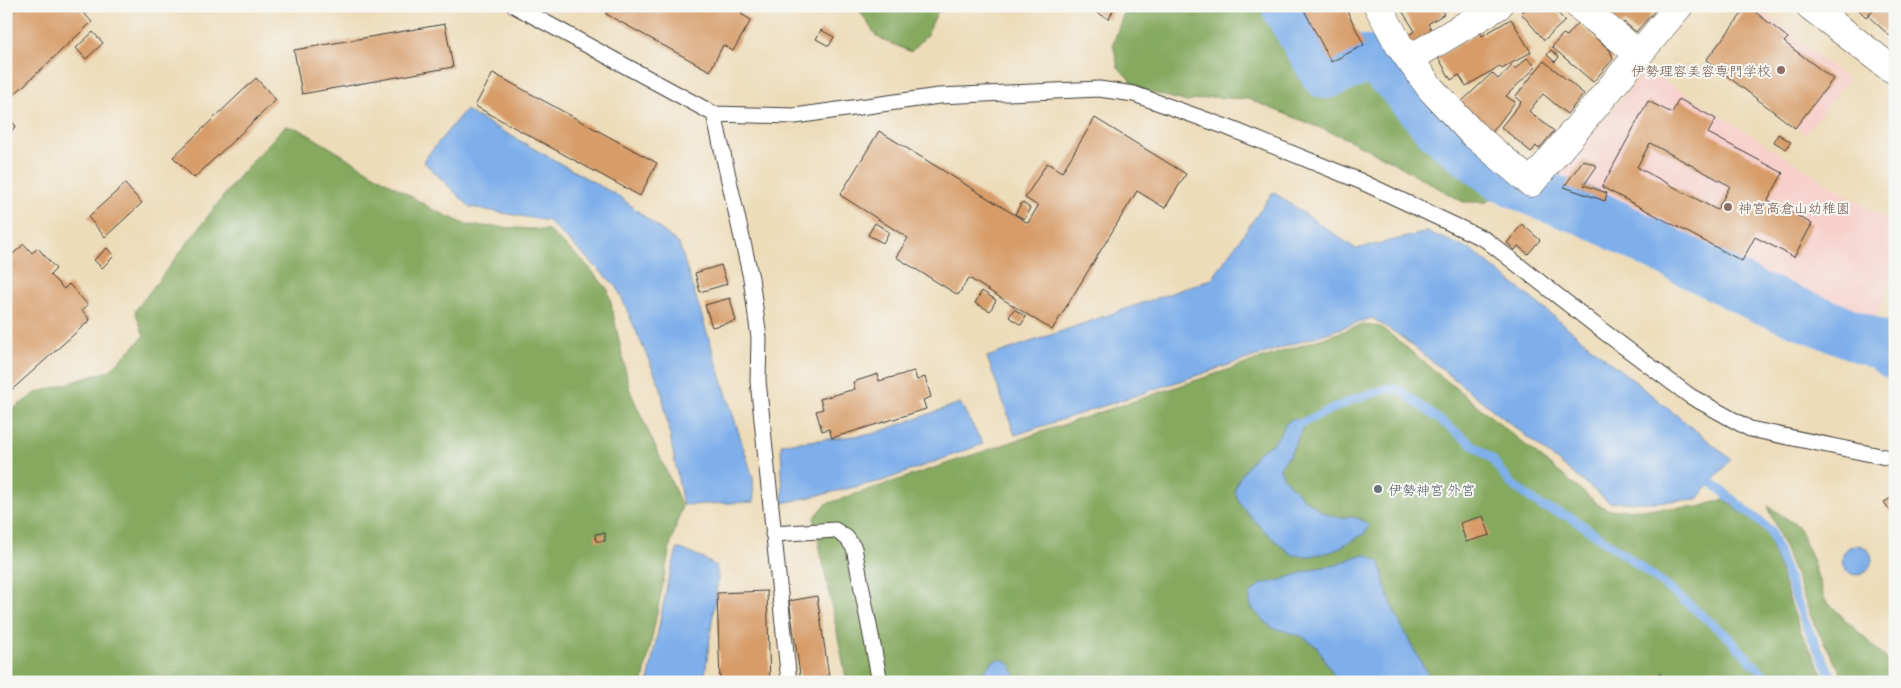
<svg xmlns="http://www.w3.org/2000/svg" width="1901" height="688" font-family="'Patrick Hand','Klee One',sans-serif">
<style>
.built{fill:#f7d0cb}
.forest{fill:#84a95e;stroke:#50623d}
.water{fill:#7eafea;stroke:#4d6683}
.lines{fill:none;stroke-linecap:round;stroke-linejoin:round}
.stream{stroke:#7eafea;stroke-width:9}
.river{stroke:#7eafea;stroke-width:50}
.building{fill:#d79c69;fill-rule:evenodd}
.lane-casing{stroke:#3b3934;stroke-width:17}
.street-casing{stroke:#3b3934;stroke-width:29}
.secondary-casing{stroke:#3b3934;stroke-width:29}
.lane{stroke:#fff;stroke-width:15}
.street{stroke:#fff;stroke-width:28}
.secondary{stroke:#fff;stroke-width:28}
.education-dot{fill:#8d6e63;stroke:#f6f6f2;stroke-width:2}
.worship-dot{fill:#6b7280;stroke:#f6f6f2;stroke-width:2}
.labels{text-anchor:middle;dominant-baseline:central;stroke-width:4;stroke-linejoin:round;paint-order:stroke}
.education-label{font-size:14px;fill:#785e54;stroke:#f6f6f2;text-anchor:end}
.worship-label{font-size:14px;fill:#5b616d;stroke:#f6f6f2;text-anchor:start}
</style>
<rect width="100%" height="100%" fill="#f6f6f2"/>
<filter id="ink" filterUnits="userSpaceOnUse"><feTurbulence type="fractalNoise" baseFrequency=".02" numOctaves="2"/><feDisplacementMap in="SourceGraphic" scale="10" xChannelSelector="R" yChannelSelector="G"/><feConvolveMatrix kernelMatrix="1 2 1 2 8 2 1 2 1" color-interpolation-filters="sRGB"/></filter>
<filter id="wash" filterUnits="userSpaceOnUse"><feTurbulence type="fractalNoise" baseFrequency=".0096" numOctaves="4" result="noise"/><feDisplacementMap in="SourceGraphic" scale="20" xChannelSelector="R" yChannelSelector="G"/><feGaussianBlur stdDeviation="1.12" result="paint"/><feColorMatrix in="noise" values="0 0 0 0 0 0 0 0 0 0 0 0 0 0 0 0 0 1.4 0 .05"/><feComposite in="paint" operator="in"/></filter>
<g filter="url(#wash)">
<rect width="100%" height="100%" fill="#eddcb9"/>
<!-- built -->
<path class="built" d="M1756,6L1848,80L1805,134L1714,60Z
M1646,69L1895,225V269L1885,297L1868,331L1549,189Z"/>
<!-- forest -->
<path class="forest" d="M858,6H940L927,35L911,52L877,37L858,8Z
M1126,6H1274L1304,44L1324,82L1366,67L1374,70L1413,109L1436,138L1492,182L1496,194L1487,202H1463L1384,157L1343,137L1248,99L1211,97L1187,102L1138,89L1118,67L1113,44Z
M285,126L299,129L432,209L467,225L548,230L586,264L608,290L630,391L682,506L671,543L643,682H6V414L36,393L109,371L144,336L135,311L239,176Z
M1362,325L1381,327L1599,505L1610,510L1699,507L1724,499L1767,532L1799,628L1827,682H847L814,518L826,504Z
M1768,506L1798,526L1813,562L1825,600L1895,667V682H1846L1814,624Z"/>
<!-- water -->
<path class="water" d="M465,110L620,197L679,244L753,478L754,502L683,505L661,388L617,287L548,221L470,207L423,161Z
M1273,192L1356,249L1428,232L1470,249L1731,459L1698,499L1655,502H1609L1399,335L1372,318L1015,435L987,357L1212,279Z
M960,403L983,444L882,481L783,503L781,444L873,434Z
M1295,418L1303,427L1290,454L1280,467C1279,480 1314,508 1326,514C1343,522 1354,510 1369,526L1364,534L1331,552L1310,556L1293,555C1279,545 1235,507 1235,490C1235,482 1251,460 1257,454C1261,450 1268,447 1273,443C1281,436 1283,421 1295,418Z
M1842 560a15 15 0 1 1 30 0a15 15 0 1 1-30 0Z
M678,548L701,557L716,566L718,578L704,682H648L668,580Z
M1368,555L1380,562C1383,572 1383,583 1387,592C1398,624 1416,652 1432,682H1338L1317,647L1303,637L1271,627L1253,610L1250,603V595L1257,587L1262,584L1277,581L1317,568L1337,565L1357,556Z
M998,659C1011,660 1014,670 1016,682H985C985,670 986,664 998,659Z"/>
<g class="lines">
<!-- stream -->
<path class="stream" d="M1301,423L1357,398L1390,388L1401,391L1492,459L1509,482L1541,506L1572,518L1625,555L1686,602L1727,636L1771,682
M1711,482L1770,530L1806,625L1834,682"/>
<!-- river -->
<path class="river" d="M1286,6L1326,74L1363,60H1375L1396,78L1440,129L1499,175L1549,198L1589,212L1758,297L1882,346L1895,355"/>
</g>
<g id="blocks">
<!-- building -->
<path class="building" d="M6,6H77L92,22L6,102Z
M610,6H744L741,14L751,20L733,51L723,45L710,71L606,14Z
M1084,6H1115L1109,19Z
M1302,6H1351L1346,9L1364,45L1331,62Z
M1399,6H1444L1441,9L1444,14L1428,24L1434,34L1415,46L1399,41L1415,31Z
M1529,6H1549L1554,11L1555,10L1565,21L1544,40L1521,13Z
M1603,6H1655L1657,8L1636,32L1624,22L1621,26L1613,18L1615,17Z
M1748,6L1788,38L1784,42L1833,79L1795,128L1706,60Z
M1855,6H1876L1866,17Z
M1879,6H1895V31L1890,36L1868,16Z
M1511,19L1531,52L1502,69L1500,66L1466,86L1459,75L1451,80L1438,57L1480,32L1482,36Z
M1578,23L1610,50L1613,59L1593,82L1552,47L1563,34L1567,36Z
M445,24L453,67L302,94L294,50Z
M821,30L834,37L829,46L816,39Z
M93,32L103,43L86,59L76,48Z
M1551,50L1559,57L1555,62L1547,55Z
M1527,58L1536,67L1506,96L1515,102L1491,134L1459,104L1492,73L1498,79L1512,66L1515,69Z
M1544,61L1584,94L1567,114L1543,94L1529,111L1554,131L1539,149L1536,146L1531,152L1501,127L1521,102L1515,97Z
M493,73L657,163L640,196L475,106Z
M256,78L276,100L194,178L173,157Z
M1679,99L1716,119L1708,133L1783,173L1768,200L1812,224L1794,257L1755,237L1742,261L1602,187L1648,101L1672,113ZM1650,143L1730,186L1717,210L1637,167Z
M6,116L16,126L6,137Z
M1095,118L1186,174L1165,208L1137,191L1052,330L969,278L958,295L896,257L908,238L840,195L879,131L1028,223L1038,206L1025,198L1047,163L1062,172Z
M1778,134L1791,142L1786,149L1774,142Z
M1583,160L1597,166L1584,185L1607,193L1605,201L1564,187Z
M125,184L142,203L105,237L88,217Z
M1022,202L1030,208L1024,219L1015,214Z
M875,223L889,232L883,243L868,235Z
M1522,224L1540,240L1528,254L1518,246L1515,250L1507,243Z
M24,244L32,253L38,248L56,269L50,275L64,289L69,284L88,305L82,310L90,320L6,395V260Z
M107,248L114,256L102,268L94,260Z
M721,265L727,284L700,292L695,273Z
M982,291L996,300L990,311L975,303Z
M730,298L736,321L712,327L705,305Z
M1014,309L1026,317L1021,325L1009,317Z
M914,371L917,380L925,377L931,397L923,400L926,409L832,438L829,429L822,431L816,411L823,409L820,399L855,389L853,382L878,374L879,381Z
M1895,496V518L1884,502Z
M1483,516L1490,535L1466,542L1460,523Z
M605,533V541H596L595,534Z
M767,591L770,682H720L717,593Z
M817,596L829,676L801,681L789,601Z
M1659,673L1669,682H1652Z"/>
</g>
</g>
<g filter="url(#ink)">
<use href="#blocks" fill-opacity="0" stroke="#3b3934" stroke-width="1"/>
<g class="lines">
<defs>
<path id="lane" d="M515,6L714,114L795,116L939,96L1099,89L1134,94L1229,128L1360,181L1486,240L1599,328L1690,396L1750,429L1895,459
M714,114L751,278L759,338L758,381L789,682
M773,534L835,530L847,538L854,548L880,682"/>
<path id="street" d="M1378,6L1399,45L1431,89L1472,133L1531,183L1679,6
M1579,6L1639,54
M1409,59L1498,6"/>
<path id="secondary" d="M1810,6L1889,67L1895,70"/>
</defs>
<!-- lane casing -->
<use href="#lane" class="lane-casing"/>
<!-- street casing -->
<use href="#street" class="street-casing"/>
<!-- secondary casing -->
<use href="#secondary" class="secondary-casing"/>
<!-- lane -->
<use href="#lane" class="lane"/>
<!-- street -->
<use href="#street" class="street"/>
<!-- secondary -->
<use href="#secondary" class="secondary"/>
</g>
</g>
<!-- markers -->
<g class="education-dot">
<circle cx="1781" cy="70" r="5"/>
<circle cx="1728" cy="207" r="5"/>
</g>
<circle class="worship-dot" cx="1378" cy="489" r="5"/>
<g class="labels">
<!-- education labels -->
<g class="education-label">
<text x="1771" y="70">伊勢理容美容専門学校</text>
<text x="1738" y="207" text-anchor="start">神宮高倉山幼稚園</text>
</g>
<!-- worship labels -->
<g class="worship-label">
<text x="1388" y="489">伊勢神宮 外宮</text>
</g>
</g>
<!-- margin -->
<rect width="1901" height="688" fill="none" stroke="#f6f6f2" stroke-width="25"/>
</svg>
